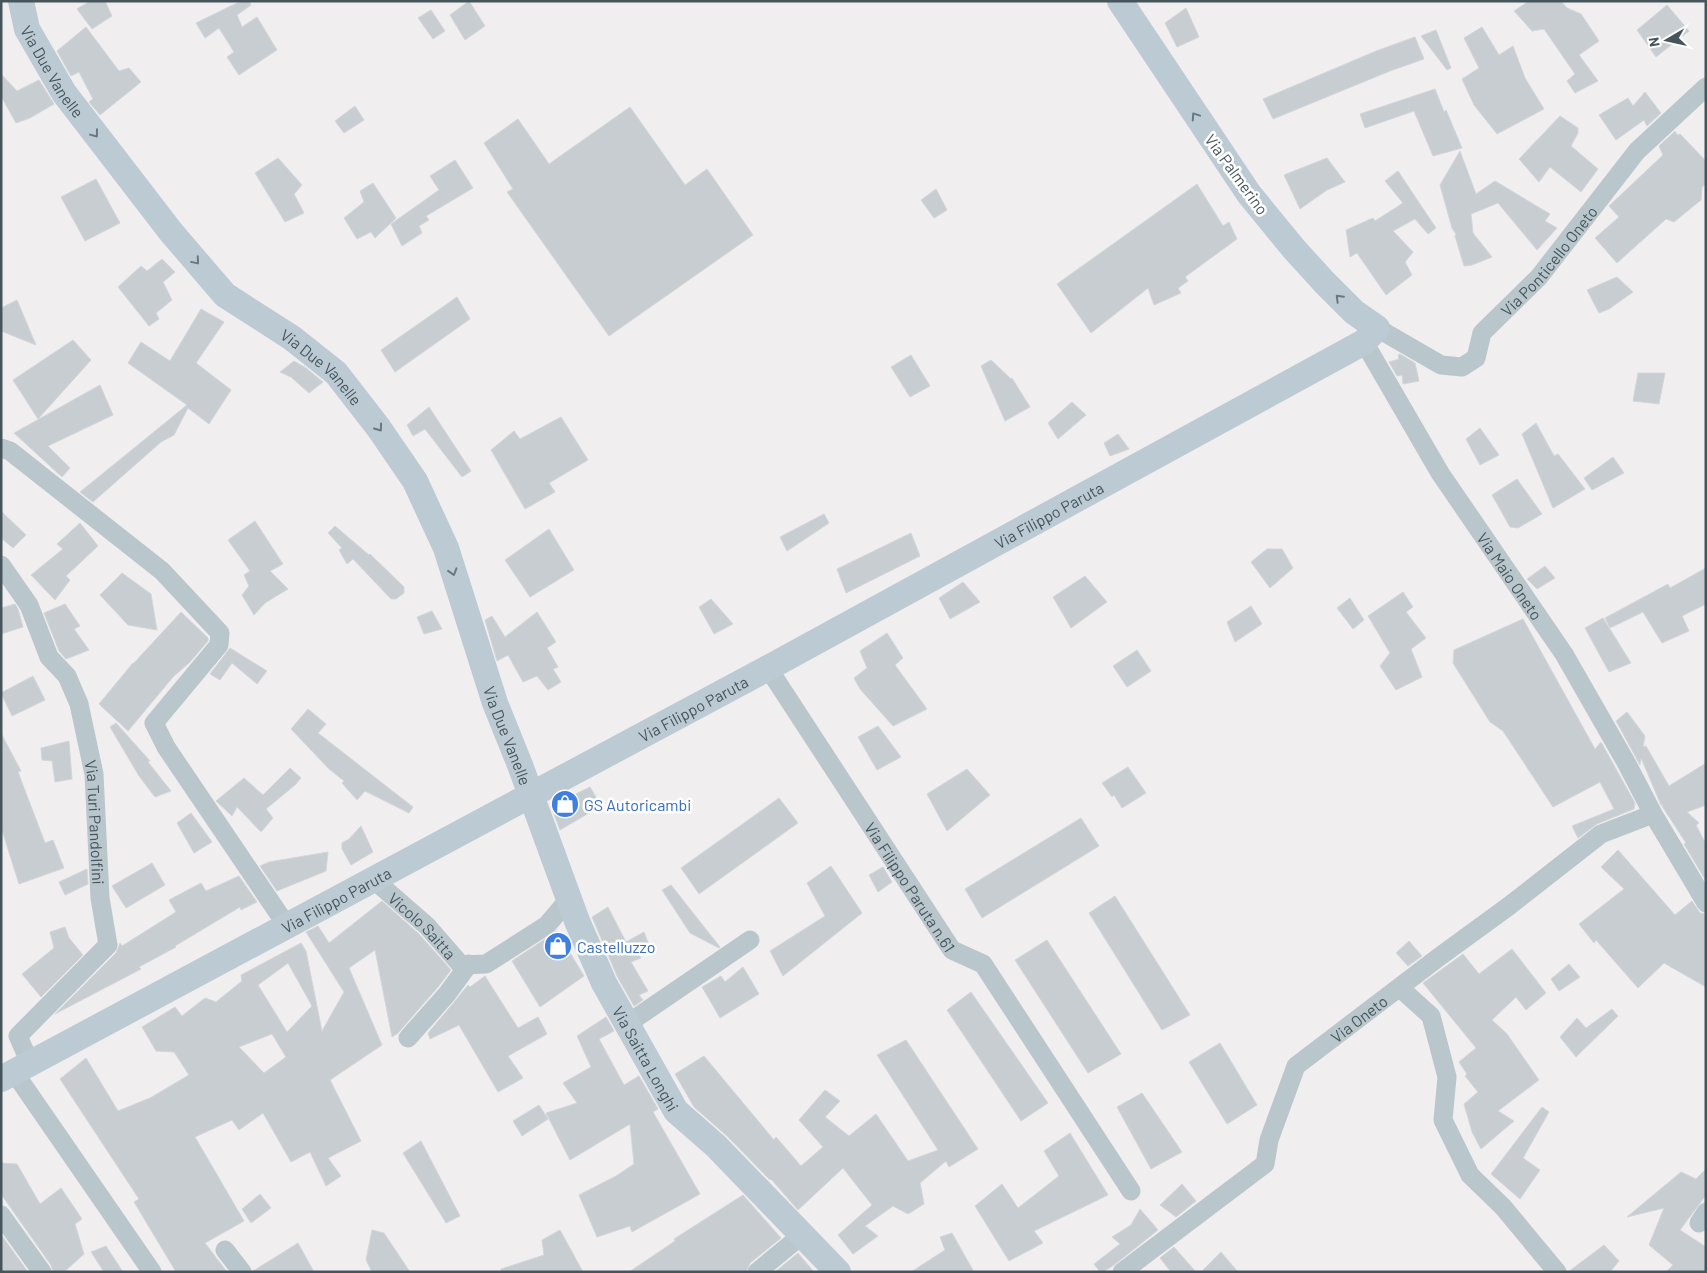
<svg xmlns="http://www.w3.org/2000/svg" width="1707" height="1273" font-family="Barlow,sans-serif">
<style>
.building{fill:#c8cdd1;stroke:#d2d6da;fill-rule:evenodd}
.lines{fill:none;stroke-linecap:round;stroke-linejoin:round}
.street{stroke:#b9c6cc;stroke-width:19}
.secondary{stroke:#bbcad3;stroke-width:26}
.oneway{stroke:#697880}
.labels{text-anchor:middle;dominant-baseline:central;stroke-width:5;stroke-linejoin:round;paint-order:stroke}
.street-label{font-size:16px;fill:#46555c;stroke:#fff}
.shop-label{font-size:16px;fill:#366cbe;stroke:#fff;text-anchor:start}
</style>
<rect width="100%" height="100%" fill="#f1eeef"/>
<!-- building -->
<path class="building" d="M90,1H105L112,16L92,29L77,9Z
M241,1H249L251,5L237,15L242,27L257,17L277,50L239,75L227,57L234,52L219,28L205,38L196,23Z
M469,1L485,26L465,40L450,15Z
M1529,1H1561L1567,8L1581,14L1599,41L1579,55L1598,81L1575,93L1567,81L1575,74L1544,29L1532,31L1514,11Z
M1667,5L1689,31L1656,57L1637,30Z
M1186,8L1199,37L1177,47L1165,23Z
M431,10L445,31L433,39L418,18Z
M86,27L119,71L129,68L141,82L100,115L89,102L93,99L79,72L71,76L57,51Z
M1482,27L1499,55L1513,46L1525,78L1544,109L1497,134L1474,105L1462,79L1479,68L1464,38Z
M1436,30L1451,68L1447,70L1421,36Z
M1415,37L1424,59L1390,71L1273,119L1263,99L1376,51Z
M1,74L17,91L39,80L54,104L30,118L16,123L1,96Z
M1435,89L1444,112L1446,110L1462,148L1433,156L1414,111L1365,128L1360,114Z
M1645,92L1661,113L1647,126L1644,120L1616,140L1599,115L1628,98L1633,106Z
M355,106L364,120L344,133L335,121Z
M630,107L685,185L707,169L753,235L609,336L507,192L513,189L484,143L518,119L549,164Z
M1560,116L1578,128V133L1571,146L1598,169L1581,192L1550,167L1539,182L1519,159Z
M1675,131L1677,135L1680,134L1706,161V184L1702,187L1701,200L1674,222L1666,219L1617,263L1595,238L1619,217L1609,206L1663,155L1659,146Z
M1460,151L1476,194L1495,181L1550,214L1545,221L1557,228L1537,250L1498,203L1471,214L1473,233L1492,257L1472,265L1464,266L1455,236L1456,234L1452,228L1440,185Z
M278,158L302,185L294,194L304,213L285,222L255,173Z
M1327,158L1345,182L1327,190L1300,209L1284,175Z
M455,160L473,188L426,216L429,220L419,226L422,233L402,246L391,224L439,190L430,176Z
M1398,171L1436,228L1428,234L1415,219L1393,231L1413,252L1405,262L1412,275L1386,295L1357,253L1350,257L1346,230L1373,218L1375,221L1403,203L1385,181Z
M96,179L120,223L85,241L61,197Z
M373,183L396,218L375,238L371,232L357,239L344,218L364,202L360,191Z
M1197,184L1223,226L1229,222L1237,239L1185,277L1188,281L1178,288L1181,293L1154,305L1148,288L1091,333L1057,284Z
M936,189L947,210L934,218L921,200Z
M162,259L175,272L163,282L172,300L156,313L159,319L149,326L118,287L141,266L147,271Z
M1617,277L1633,292L1609,309L1599,313L1587,290Z
M457,297L470,319L395,372L381,350Z
M17,300L36,345L1,331V308Z
M201,309L224,322L196,363L231,390L209,424L188,408L174,435L161,442L93,502L80,492L187,405L128,363L141,342L170,361Z
M73,340L91,360L38,419L13,380Z
M1400,354L1415,363L1419,381L1403,384L1402,375L1397,376L1389,362L1399,359L1398,355Z
M911,355L930,386L910,397L891,367Z
M991,360L1011,379L1012,378L1030,407L1005,421L981,366Z
M294,361L306,368L323,382L309,393L291,377L280,372Z
M1638,373H1665L1659,404L1633,401Z
M100,385L113,415L48,446L70,468L62,477L14,433Z
M1072,402L1086,415L1058,439L1048,423Z
M429,407L471,471L462,477L425,429L413,436L407,425Z
M561,417L588,460L549,483L555,492L525,509L491,450L514,431L520,439Z
M1536,423L1554,456L1558,454L1585,489L1553,508L1522,434Z
M1480,428L1499,455L1480,465L1466,439Z
M1118,434L1129,449L1110,456L1104,443Z
M1613,457L1624,473L1592,490L1584,478Z
M1517,479L1542,514L1518,528L1510,527L1492,495Z
M1,511L26,535L13,548L1,538Z
M824,514L829,523L787,551L780,537Z
M255,521L283,564L270,571L288,589L265,603L254,615L242,595L249,586L244,575L250,571L228,540Z
M80,523L98,546L66,576L70,580L55,600L31,575L63,549L57,544Z
M335,526L369,555L370,554L404,587V593L396,599H391L353,559L347,564L339,550L342,548L328,533Z
M549,529L574,570L530,597L505,560Z
M911,533L920,556L846,593L837,569Z
M1267,549H1282L1293,568L1270,588L1251,562Z
M1545,566L1555,578L1537,589L1527,579Z
M1706,568V604L1682,616L1689,631L1662,643L1643,612L1610,628L1605,618L1668,584L1670,588Z
M122,573L151,594L157,630L128,625L100,595Z
M1085,576L1107,602L1071,628L1053,597Z
M963,582L980,602L950,619L939,598Z
M1403,592L1413,607L1406,612L1426,638L1411,649L1422,677L1396,690L1380,666L1390,653L1368,616Z
M1350,598L1364,620L1353,629L1337,608Z
M711,599L733,624L714,634L699,607Z
M15,604L18,609L23,627L1,634V608Z
M65,604L80,626L74,629L89,650L66,659L59,651L44,613Z
M1251,606L1262,624L1235,642L1227,622Z
M432,611L442,629L424,634L417,617Z
M181,612L208,638V641L190,662L173,677L128,731L99,704L133,663H134Z
M537,612L556,642L547,648L558,667L553,669L561,682L548,690L537,676L523,682L508,655L497,661L485,620L492,616L505,637Z
M1603,618L1631,663L1609,672L1585,628Z
M1523,619L1595,749L1601,742L1635,803L1634,809L1597,824L1578,838L1572,826L1614,809L1600,782L1553,807L1503,731L1490,722L1453,663L1454,650Z
M887,633L903,658L895,665L927,709L893,726L860,689L854,678L867,668L860,651Z
M230,648L267,671L257,684L232,663L220,680L210,674Z
M1137,650L1151,671L1127,687L1113,666Z
M33,676L45,700L12,716L1,693Z
M308,709L326,724L318,733L413,807L409,813L365,791L357,800L342,783L344,781L329,769L291,729Z
M1627,712L1645,736L1643,747L1646,746L1669,786L1706,763V805L1687,812L1699,823L1696,825L1706,844V881L1684,844L1686,843L1662,806L1663,805H1661L1641,758L1640,765L1616,721Z
M116,723L150,761L148,762L171,791L155,797L139,776L110,727Z
M878,726L901,757L877,770L858,737Z
M1,733L21,771L18,772L45,843L53,840L64,868L19,884L1,827Z
M69,741L72,779L55,782L52,761L42,760L41,748Z
M1128,767L1146,793L1122,808L1114,795L1112,797L1102,783Z
M290,768L301,778L295,785L266,809L273,818L261,832L237,807L232,816L216,801L244,778L263,795Z
M967,769L990,795L947,831L927,794Z
M590,787L601,806L560,830L551,806Z
M779,798L798,823L699,894L681,868Z
M191,813L212,842L194,853L177,823Z
M1081,818L1099,846L982,918L965,889Z
M361,826L373,852L351,865L342,849V843L349,839Z
M1618,850L1675,915L1692,901L1700,913L1706,914V987L1664,963L1638,988L1596,940L1594,943L1579,924L1624,889L1601,867Z
M328,852L326,871L277,891L260,866L269,862Z
M152,863L165,885L126,908L112,886Z
M831,866L862,913L783,976L770,951L825,916L807,883Z
M883,867L892,882L878,892L869,875Z
M87,869L88,884L65,895L59,882Z
M239,876L257,902L241,910L240,907L175,946L176,947L139,967L141,969L55,1014L116,953L120,943L122,946L176,912L169,900L201,883L206,891Z
M671,885L720,947L719,948L690,933L662,890Z
M1115,896L1190,1015L1162,1030L1089,913Z
M382,901L419,934L451,970L438,987L398,1033L392,1037L375,950L349,968L382,1045L330,1080L361,1141L328,1158L341,1176L326,1186L310,1152L291,1162L263,1113L239,1130L232,1120L195,1137L244,1221L205,1243L227,1272H176L134,1202L139,1199L60,1079L86,1058L118,1111L150,1098L189,1075L174,1052L156,1051L142,1027L175,1007L182,1016L205,998L216,1002L242,981L241,975L301,943L306,951L322,1031L344,992L306,932L318,926L329,943ZM288,963L312,1006L287,1032L258,985ZM272,1034L286,1057L264,1073L239,1047Z
M608,907L626,942L644,932L649,945L638,952L641,958L631,962L648,991L639,995L643,1000L634,1006L617,976L592,917Z
M65,927L69,938L83,955L41,997L22,974L54,948L50,932Z
M557,931L584,976L540,1007L512,961Z
M1047,940L1121,1054L1088,1073L1015,960Z
M1409,941L1422,956L1408,966L1396,953Z
M1512,949L1546,993L1526,1010L1516,997L1492,1020L1507,1034L1539,1080L1498,1111L1514,1121L1481,1149L1472,1132L1464,1104L1478,1092L1465,1076L1467,1074L1459,1062L1476,1048L1423,983L1463,954L1479,974Z
M1569,964L1580,977L1559,991L1551,979Z
M743,967L759,994L720,1018L702,987L721,976L725,982Z
M485,976L518,1028L538,1017L547,1034L508,1056L523,1078L498,1092L459,1025L430,1039L428,1033L455,1001L468,985L470,987Z
M971,992L1048,1103L1021,1121L947,1010Z
M1612,1009L1618,1016L1576,1057L1560,1037L1577,1018L1586,1028Z
M606,1017L614,1031L599,1039L624,1085L639,1076L658,1109L653,1112L700,1194L632,1232L630,1226L597,1237L579,1195L616,1176L634,1164L630,1124L570,1160L546,1113L577,1103L563,1083L591,1067L577,1036Z
M906,1040L978,1149L949,1167L946,1161L920,1183L924,1204L908,1214L893,1206L865,1226L878,1236L853,1254L838,1235L872,1205L843,1168L798,1210L771,1179L770,1180L727,1136L694,1107L675,1074L704,1056L774,1140L776,1137L801,1166L823,1147L799,1120L825,1090L840,1101L825,1117L849,1136L876,1114L908,1161L938,1150L877,1055Z
M1220,1043L1257,1105L1227,1124L1189,1062Z
M1142,1093L1182,1152L1151,1169L1117,1107Z
M539,1105L548,1119L522,1136L513,1121Z
M1542,1107L1549,1112L1523,1158L1540,1170L1520,1199L1491,1174Z
M1070,1133L1108,1195L1034,1231L1043,1243L1009,1261L975,1206L1002,1184L1018,1208L1059,1176L1044,1151Z
M421,1141L460,1216L446,1223L403,1153Z
M1,1163L17,1164L40,1204L61,1188L82,1219L75,1224L84,1254L64,1272H53L51,1265L1,1194Z
M1706,1169V1195L1680,1230L1706,1247V1272H1666L1673,1265L1649,1245L1664,1208L1627,1217L1681,1172L1696,1179Z
M1182,1184L1196,1201L1176,1217L1160,1205Z
M260,1194L271,1208L251,1223L242,1209Z
M743,1195L781,1238L750,1263L746,1272H629L675,1241L674,1239Z
M1140,1209L1158,1230L1114,1265L1103,1272H1100L1094,1264L1120,1244L1112,1237L1131,1225Z
M372,1230L384,1233L410,1272H372L366,1260Z
M560,1230L583,1272H501V1269L544,1255L542,1240Z
M952,1233L974,1272H911L945,1250L940,1237Z
M2,1236L28,1272H1Z
M298,1243L314,1272H253V1271Z
M1604,1245L1619,1261L1610,1272H1568Z
M106,1246L123,1272H104L91,1252Z
M1174,1247L1196,1272H1171L1160,1258Z
M1221,1252L1238,1272H1201Z
M798,1253L814,1272H775Z"/>
<g class="lines">
<!-- street -->
<g class="street">
<path id="s1" d="M1377,328L1441,365L1462,367L1476,358L1482,333L1539,277L1637,151L1706,87"/>
<path id="s2" d="M1364,342L1440,473L1564,654L1627,764L1653,814L1706,903"/>
<path d="M1,448L10,451L162,571L220,633L219,645L154,723L166,747L287,926"/>
<path id="s3" d="M1,565L29,605L49,657L67,676L79,704L94,774L100,898L108,945L18,1036L30,1063"/>
<path id="s4" d="M768,668L952,950L983,964L1131,1191"/>
<path id="s5" d="M373,879L427,926L461,965L486,964L547,925L569,899"/>
<path d="M1400,988L1431,1016L1447,1077L1443,1120L1470,1175L1503,1207L1557,1272"/>
<path d="M627,1024L750,940"/>
<path d="M408,1038L447,994L469,964"/>
<path d="M14,1072L152,1272"/>
<path d="M1,1215L42,1272"/>
<path d="M1699,1223L1706,1212"/>
<path d="M225,1250L242,1272"/>
<path d="M757,1272L802,1235"/>
<path id="s6" d="M1122,1272L1265,1164L1269,1140L1296,1066L1439,957L1509,906L1601,834L1653,814"/>
</g>
<!-- secondary -->
<g class="secondary">
<path id="s7" d="M21,1L27,29L64,93L171,232L225,295L292,338L336,373L378,427L415,481L446,548L495,703L520,765L577,921L604,983L676,1111L716,1146L838,1272"/>
<path id="s8" d="M1,1079L768,668L1364,342L1377,328L1354,312L1325,283L1294,249L1249,194L1120,1"/>
</g>
</g>
<!-- one-way arrows -->
<defs><path id="oneway-chevron" d="M-2-3.5L2.5 0L-2 3.5" fill="none" stroke-width="1.6" stroke-linecap="round" stroke-linejoin="round" transform="scale(1.25)"/></defs>
<g class="oneway">
<use href="#oneway-chevron" transform="translate(1195 116) rotate(-124)"/>
<use href="#oneway-chevron" transform="translate(95 134) rotate(53)"/>
<use href="#oneway-chevron" transform="translate(196 261) rotate(50)"/>
<use href="#oneway-chevron" transform="translate(1339 298) rotate(-135)"/>
<use href="#oneway-chevron" transform="translate(379 428) rotate(54)"/>
<use href="#oneway-chevron" transform="translate(453 572) rotate(73)"/>
</g>
<!-- icons -->
<defs>
<symbol id="shop-disc" viewBox="-11 -11 22 22"><circle r="9.5" fill="#3f7fe0" stroke="#fff"/><path d="M-5-2.5h2.3a2.7 3.5 0 0 1 5.4 0H5L5.5 6h-11ZM-1.5-2.5h3a1.5 2.3 0 0 0-3 0Z" fill="#fff"/></symbol>
</defs>
<g fill-rule="evenodd">
<use href="#shop-disc" x="549" y="788" width="32" height="32"/>
<use href="#shop-disc" x="542" y="930" width="32" height="32"/>
</g>
<g class="labels">
<!-- street labels -->
<g class="street-label">
<text stroke="none"><textPath href="#s7" startOffset="78">Via Due Vanelle</textPath></text>
<text transform="translate(1237 174) rotate(54)">Via Palmerino</text>
<text stroke="none"><textPath href="#s1" startOffset="236">Via Ponticello Oneto</textPath></text>
<text stroke="none"><textPath href="#s7" startOffset="482">Via Due Vanelle</textPath></text>
<text stroke="none"><textPath href="#s8" startOffset="1190">Via Filippo Paruta</textPath></text>
<text stroke="none"><textPath href="#s2" startOffset="276">Via Maio Oneto</textPath></text>
<text stroke="none"><textPath href="#s8" startOffset="785">Via Filippo Paruta</textPath></text>
<text stroke="none"><textPath href="#s7" startOffset="902">Via Due Vanelle</textPath></text>
<text stroke="none"><textPath href="#s3" startOffset="281">Via Turi Pandolfini</textPath></text>
<text stroke="none"><textPath href="#s4" startOffset="261">Via Filippo Paruta n.61</textPath></text>
<text stroke="none"><textPath href="#s8" startOffset="380">Via Filippo Paruta</textPath></text>
<text stroke="none"><textPath href="#s5" startOffset="68">Vicolo Saitta</textPath></text>
<text stroke="none"><textPath href="#s6" startOffset="361">Via Oneto</textPath></text>
<text stroke="none"><textPath href="#s7" startOffset="1254">Via Saitta Longhi</textPath></text>
</g>
<!-- shop labels -->
<g class="shop-label">
<text x="584" y="804">GS Autoricambi</text>
<text x="577" y="946">Castelluzzo</text>
</g>
</g>
<!-- border -->
<rect width="1707" height="1273" fill="none" stroke="#46555c" stroke-width="5"/>
<!-- north arrow -->
<g transform="translate(1667 40) rotate(261)" stroke="#ffffff" stroke-width="4" paint-order="stroke">
<path d="M0-4L9 19L0 12L-9 19Z" fill="#46555c"/>
<text y="-8" font-size="14" font-weight="bold" text-anchor="middle" fill="#46555c">N</text>
</g>
</svg>
